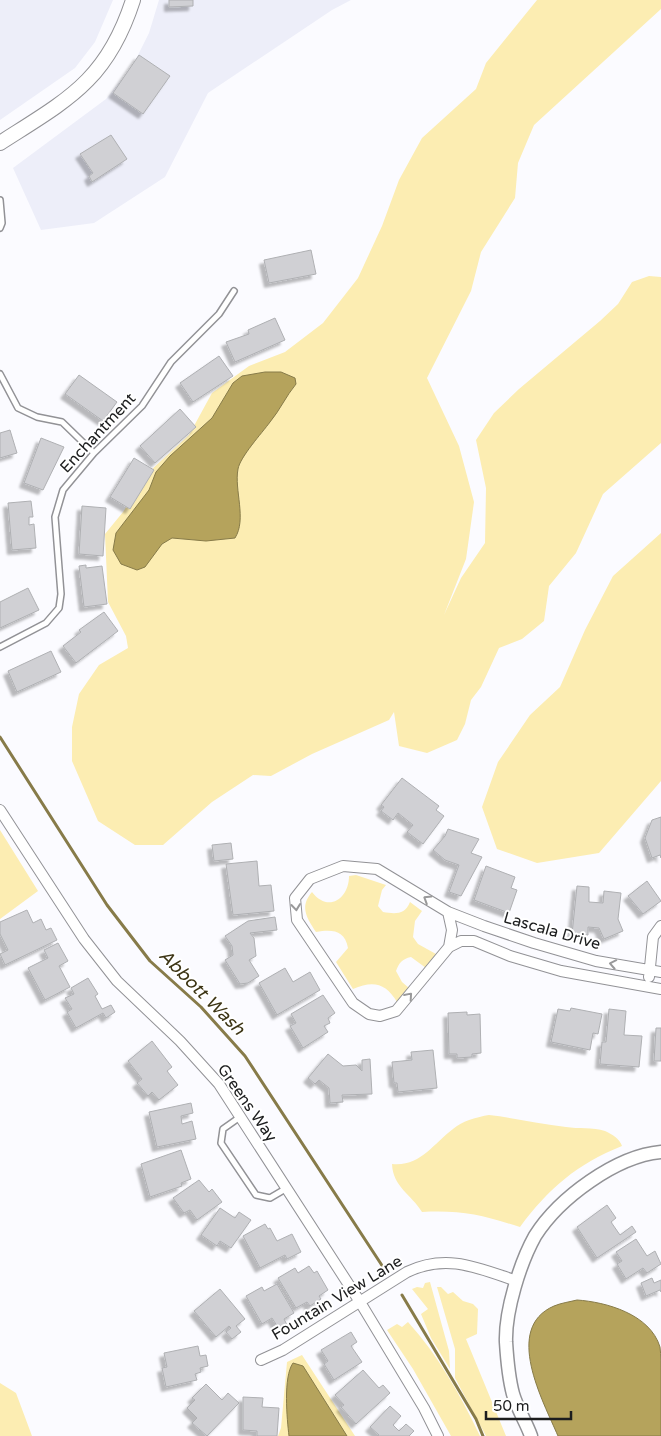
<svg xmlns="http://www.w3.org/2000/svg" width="661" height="1436" font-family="'Varela Round',sans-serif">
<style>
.built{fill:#edeef9}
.green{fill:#fcedb2}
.water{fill:#b5a35c;stroke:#877b49}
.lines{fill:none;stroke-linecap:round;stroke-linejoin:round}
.stream{stroke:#877b49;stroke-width:3}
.building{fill:#d0d0d4;stroke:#afb0b3;filter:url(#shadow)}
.service-casing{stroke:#929296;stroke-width:8}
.minor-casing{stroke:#929296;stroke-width:12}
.tertiary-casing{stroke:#929296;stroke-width:15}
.secondary-casing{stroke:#929296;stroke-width:16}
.service{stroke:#fff;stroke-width:5}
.minor{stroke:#fff;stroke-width:10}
.tertiary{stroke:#fff;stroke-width:12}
.secondary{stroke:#fff;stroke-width:14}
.oneway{stroke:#99999a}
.labels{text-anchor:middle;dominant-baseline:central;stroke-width:4;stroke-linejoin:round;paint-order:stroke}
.street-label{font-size:16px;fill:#1c1d1e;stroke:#fff}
.water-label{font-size:18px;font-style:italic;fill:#3d3515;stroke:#fff}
</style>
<defs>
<filter id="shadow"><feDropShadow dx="-4.5" dy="4.5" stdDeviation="1" flood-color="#0004"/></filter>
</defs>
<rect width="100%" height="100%" fill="#fbfbff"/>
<!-- built -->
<path class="built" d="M0,0H113L95,42L75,68L0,120Z
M159,0H351L332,10L208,93L165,177L94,223L41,230L13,168L106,99L133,65L149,33Z"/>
<!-- green -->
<path class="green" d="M537,0H661V9L534,125L518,163L515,198L481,252L471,291L427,378L459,446L474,502L466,559L444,615L461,578L485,543L486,488L476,440L494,413L519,389L600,321L618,304L632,282L649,276L661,277V443L603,494L576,553L549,586L544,621L522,639L499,648L481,687L471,700L465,724L457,740L427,753L399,746L394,712L389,720L312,754L271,776L253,775L212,802L163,845H135L98,821L72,761V727L79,694L99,665L128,648L126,636L108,602L105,534L123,512L149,472L189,435L212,393L249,366L285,352L323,323L358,278L382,226L399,180L422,138L476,89L486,63Z
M661,533V781L599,853L537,863L497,849L482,807L498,762L530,715L560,687L585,630L613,576Z
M0,830L38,891L0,919Z
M356,875L386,885L382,890L378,906L383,912C395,914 405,915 410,902L422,911L415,921L413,937L418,944L436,954L426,968L411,957C402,959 399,963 396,971L402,982L409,988L397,1002C386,983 373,980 353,989L336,962L348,948C345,930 332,929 316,932C307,918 299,907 312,892C328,913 349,899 349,876Z
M489,1115C515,1118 540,1124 566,1127C578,1129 593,1127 605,1131C612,1134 620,1139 622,1146C577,1164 549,1188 520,1227C482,1215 462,1210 422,1212C411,1194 393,1187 392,1164C420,1167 433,1144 453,1129C462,1121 477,1117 489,1115Z
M430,1282L449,1351L450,1369L431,1338L421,1314L428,1309L412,1289L417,1287L423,1288L425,1283Z
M437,1287H441L448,1294L453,1292L463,1301L473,1304L478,1309L477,1334L466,1339L506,1436H486L455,1378V1349Z
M408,1322C438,1355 461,1396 480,1436H451L413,1369L387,1330L397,1324L402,1327Z
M302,1355L355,1436H278L281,1428L287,1362Z
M0,1383L16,1393L32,1436H0Z"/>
<!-- water -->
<path class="water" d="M265,372H281L295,378L296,384C286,396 280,410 270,422C262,433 240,457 238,469C234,490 247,519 235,538L206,541L172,538L162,544L145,567L137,570L121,564L113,550L116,533L149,490L156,472L170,456L212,418L233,383L242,376Z
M577,1300C606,1302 650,1314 660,1347C661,1355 661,1365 661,1374C661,1395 661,1415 661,1436H558C543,1401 503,1328 554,1306C561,1303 569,1302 577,1300Z
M293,1363L303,1366L347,1436H289C287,1419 283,1377 293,1363Z"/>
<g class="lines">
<!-- stream -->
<path class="stream" d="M0,737L107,905L150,961L201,1007L245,1056L383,1267
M402,1295L476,1419L483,1436"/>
</g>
<!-- building -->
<path class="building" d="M169,0H193V6L169,7Z
M139,55L170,76L143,114L113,93Z
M111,135L127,159L92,182L89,176L93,173L80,154Z
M311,250L316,274L269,283L264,260Z
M275,318L285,340L235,362L226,342L249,334L248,330Z
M219,356L233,376L193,402L180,383Z
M79,375L117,402L103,421L65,394Z
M180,409L196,427L155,463L140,446Z
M10,430L17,453L0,458V433Z
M41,438L64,447L43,490L24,483Z
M134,458L154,470L130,509L110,497Z
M31,501L33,517H29V525L34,524L36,548L12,550L8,503Z
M82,506L106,508L103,556L79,554Z
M86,565V568L102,566L107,604L84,607L79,566Z
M28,588L39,610L0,628V602Z
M104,612L118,631L76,663L63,646L81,632L79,630Z
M51,651L61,672L17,692L8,671Z
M402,778L439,806L436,810L444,816L423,844L407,832L413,825L398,813L393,820L381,811L384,807L381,805Z
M661,817V858L660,855L652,858L645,838L652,820Z
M448,829L479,839L471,853L482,857L461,896L449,892L459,865L445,860L433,850L445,836Z
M231,843L233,859L214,861L212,845Z
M257,861L259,886L271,885L274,911L233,915L226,864Z
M486,866L515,877L511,888L517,890L509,913L474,900Z
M647,881L661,901L643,914L628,896Z
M577,886L589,887V902L603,903L604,891L621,893L618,919L623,931L604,939L599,928L588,927V935L572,934Z
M27,910L33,923L41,919L46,930L51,928L57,940L5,965L0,954L8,950L0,934V922Z
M275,917L277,930L250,933L254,938L256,956L249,960L259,976L248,983L240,984L225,960L233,955L232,946L225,936L248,921Z
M58,943L68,961L59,966L70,987L45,1000L28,968L48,958L44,950Z
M285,968L293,982L310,972L320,990L277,1015L259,983Z
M88,978L98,994L95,996L102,1009L111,1005L115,1012L106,1018L103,1013L76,1028L67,1012L72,1009L65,998L74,994L71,988Z
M323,995L335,1013L328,1018L330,1023L324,1026L328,1032L303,1048L290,1026L296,1023L291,1014Z
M571,1008L602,1014L598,1034L593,1033L590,1050L551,1042L558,1009L570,1011Z
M609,1009L626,1011L624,1035L642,1036L639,1067L600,1064L602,1042H606Z
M467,1012V1015L480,1014L481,1053L472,1054V1057L457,1058V1054H449L448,1013Z
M656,1028H661V1061H654Z
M152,1041L172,1067L167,1071L178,1085L159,1100L152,1092L148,1096L137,1083L142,1079L128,1061Z
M433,1050L437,1088L398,1092L397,1083H394L392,1062L412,1060L411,1052Z
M328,1054L343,1066L356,1065L362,1071V1060L370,1059L372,1094L342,1095L343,1102L330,1103L329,1088L319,1080L315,1084L308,1078Z
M191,1103L193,1113L181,1116L182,1124L192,1121L196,1139L157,1147L149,1112Z
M181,1150L191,1179L181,1183L182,1186L150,1197L141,1164Z
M199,1180L209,1192L212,1189L222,1202L197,1220L190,1210L184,1213L173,1198Z
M607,1205L616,1218L611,1222L620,1235L632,1226L636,1232L597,1258L577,1227Z
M220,1208L235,1218L239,1212L251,1220L231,1248L220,1241L217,1246L201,1235Z
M265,1224L268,1229L270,1228L277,1241L292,1234L301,1252L287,1259L285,1255L260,1268L243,1236Z
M636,1239L647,1256L655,1251L661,1264L647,1273L643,1268L626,1279L617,1264L622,1261L616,1252Z
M309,1266L314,1273L317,1271L328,1290L319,1296L321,1299L310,1306L307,1302L296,1308L278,1278L295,1268L298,1273Z
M652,1278L654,1283L661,1280V1292L660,1290L646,1296L641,1283Z
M277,1284L294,1313L284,1319L287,1325L279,1329L272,1318L262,1324L246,1296L262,1287L264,1291Z
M220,1289L245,1319L236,1326L241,1332L232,1339L226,1332L231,1328L229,1326L216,1337L194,1311Z
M351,1332L357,1342L351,1346L362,1362L334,1380L324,1364L328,1361L321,1350Z
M198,1346L200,1356L206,1355L208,1366L200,1368L201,1372L195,1374L197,1380L166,1387L162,1368L167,1367L164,1353Z
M363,1370L379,1388L383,1385L390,1393L356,1424L341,1407L344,1405L335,1395Z
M206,1384L222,1400L228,1393L239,1403L207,1436L192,1423L197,1418L187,1408L195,1400L192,1398Z
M243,1397L263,1398L262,1407L279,1408L277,1436H257V1431L243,1430Z
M390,1406L401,1416L393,1425L399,1431L406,1424L414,1431L409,1436H377L379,1435L370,1427Z"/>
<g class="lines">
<defs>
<path id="service" d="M0,200L2,223L0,228
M0,374L18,408L37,417L62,422L94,453
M0,647L46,623L59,608L61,594L55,517L63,490L94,453L142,406L171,362L219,314L234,291
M240,1117L223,1129L221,1143L256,1195L270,1198L287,1188"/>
<path id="minor" d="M0,810L84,939L117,981L180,1041L219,1084L360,1302L424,1408L438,1436
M448,912L452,930L449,947
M661,972L596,961L534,943L484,926L448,912L377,869L343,866L310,879L295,898L297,920L353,1003L369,1014L380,1016L396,1011L449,947L461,941H474L510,956L561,971L661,989
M649,977L653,937L661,926
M261,1360L283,1350L407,1272C447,1253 478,1268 517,1281"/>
<path id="tertiary" d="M531,1436C526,1422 517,1408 513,1394C509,1379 507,1358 506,1342C505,1311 520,1263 535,1236C559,1198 616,1156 661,1152"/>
<path id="secondary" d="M0,143C67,100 107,81 133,0"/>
</defs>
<!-- service casing -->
<use href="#service" class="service-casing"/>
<!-- minor casing -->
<use href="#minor" class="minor-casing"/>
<!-- tertiary casing -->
<use href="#tertiary" class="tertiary-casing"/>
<!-- secondary casing -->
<use href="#secondary" class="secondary-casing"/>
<!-- service -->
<use href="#service" class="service"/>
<!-- minor -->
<use href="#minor" class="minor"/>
<!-- tertiary -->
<use href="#tertiary" class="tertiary"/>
<!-- secondary -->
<use href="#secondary" class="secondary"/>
</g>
<!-- one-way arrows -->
<defs><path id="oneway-chevron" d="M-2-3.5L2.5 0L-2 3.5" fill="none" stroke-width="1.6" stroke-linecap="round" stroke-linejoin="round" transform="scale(1.25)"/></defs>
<g class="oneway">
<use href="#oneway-chevron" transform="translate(427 899) rotate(-148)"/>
<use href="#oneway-chevron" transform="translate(296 907) rotate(84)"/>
<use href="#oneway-chevron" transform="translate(613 964) rotate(-169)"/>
<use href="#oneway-chevron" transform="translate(409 996) rotate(-49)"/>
</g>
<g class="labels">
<!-- street labels -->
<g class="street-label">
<text transform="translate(98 433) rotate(-47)">Enchantment</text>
<text transform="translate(552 931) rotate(16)">Lascala Drive</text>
<text transform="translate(247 1103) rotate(55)">Greens Way</text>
<text transform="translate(337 1298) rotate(-31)">Fountain View Lane</text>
</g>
<!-- water labels -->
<g class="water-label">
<text transform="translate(202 992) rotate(45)">Abbott Wash</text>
</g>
</g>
<!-- scale -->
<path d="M486 1411v8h85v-8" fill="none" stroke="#1c1d1e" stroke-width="2.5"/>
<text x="493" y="1411" font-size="15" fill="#1c1d1e" stroke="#ffffff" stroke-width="4" paint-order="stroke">50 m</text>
</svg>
